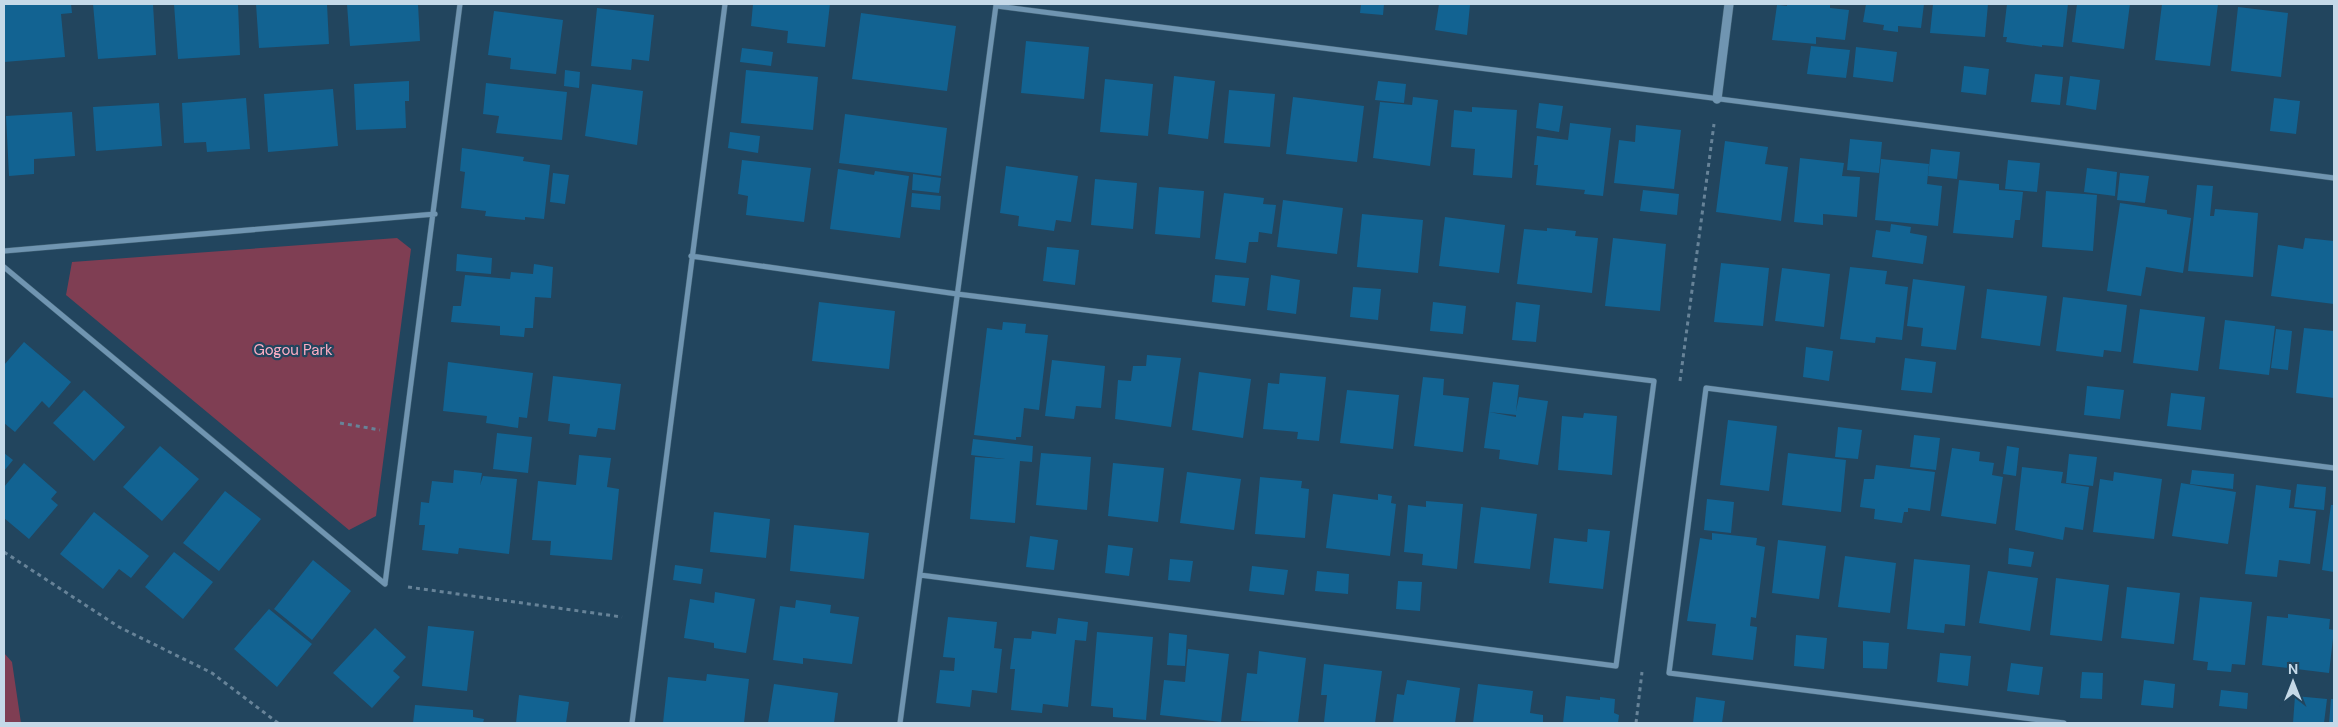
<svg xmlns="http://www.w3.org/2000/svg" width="2338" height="727" font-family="'DM Sans',sans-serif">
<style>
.green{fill:#7f3e53}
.building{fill:#126392}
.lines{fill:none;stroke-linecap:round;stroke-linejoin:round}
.minor-casing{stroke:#436377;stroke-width:6}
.tertiary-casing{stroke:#436377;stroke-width:10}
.path{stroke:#678398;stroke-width:3;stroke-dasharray:4 4;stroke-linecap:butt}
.minor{stroke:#7095b1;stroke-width:5}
.tertiary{stroke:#7095b1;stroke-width:9}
.labels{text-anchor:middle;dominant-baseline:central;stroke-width:4.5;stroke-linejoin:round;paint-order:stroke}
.park-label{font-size:15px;fill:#fcadc3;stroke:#22455e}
</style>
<rect width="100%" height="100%" fill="#22455e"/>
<!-- green -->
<path class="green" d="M397,238L411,249L376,516L349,530L66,295L72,262Z
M4,653L12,662L21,723H4Z"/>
<!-- building -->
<path class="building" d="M4,4H71L72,13L61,14L65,57L4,62Z
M93,4H153L156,55L98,59Z
M174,4H238L240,55L178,59Z
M256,4H327L329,44L259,48Z
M347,4H418L420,41L350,46Z
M753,4H830L825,47L787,43L788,31L751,26Z
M1361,4H1384L1383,15L1360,13Z
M1439,4L1470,5L1467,35L1435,30Z
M1787,4H1830V8L1849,10L1845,40L1816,37V44L1772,40L1777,5L1787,6Z
M1866,4H1924L1921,28L1898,26V32L1883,30L1884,25L1863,22Z
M1933,4H1988L1985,37L1930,33Z
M2007,4H2068L2063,47L2042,45V47L2006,42L2007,37H2003Z
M2077,4H2130L2124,49L2072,42Z
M2162,4H2218L2210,66L2155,60Z
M2238,7L2288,13L2281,77L2231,71Z
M597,8L654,15L649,61L632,59L631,70L591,66Z
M494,11L563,20L556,74L510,69L511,58L488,55Z
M861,13L956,26L947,91L852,79Z
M1026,41L1089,47L1084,99L1021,93Z
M1811,46L1850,50L1846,78L1807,74Z
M1856,47L1897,52L1893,82L1853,77Z
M742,48L773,52L771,66L740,62Z
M1964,66L1989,69L1986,95L1961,92Z
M565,70L580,72L579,88L564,86Z
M746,70L818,77L813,130L741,123Z
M2035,74L2063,77L2060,105L2031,102Z
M1174,76L1215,81L1208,139L1168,134Z
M2070,76L2100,80L2096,110L2066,105Z
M1105,79L1153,84L1148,136L1100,132Z
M409,81V101H405L406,128L356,130L354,84Z
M1378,81L1406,84L1404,103L1375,100Z
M486,83L567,92L562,140L496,133L499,116L483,114Z
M592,84L643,91L637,145L585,136Z
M333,89L338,146L268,152L264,94Z
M1229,90L1275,94L1270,147L1224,143Z
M1293,97L1364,106L1357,162L1286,154Z
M1413,97L1438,100L1430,166L1373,158L1380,102L1412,105Z
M246,98L250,149L207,152L206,142L184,143L182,103Z
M2274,98L2300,101L2296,134L2270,131Z
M159,103L162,146L96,151L93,107Z
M1539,103L1563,106L1559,132L1536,128Z
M1472,107L1517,110L1512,178L1473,175L1475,149L1451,147L1454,110L1472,112Z
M72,112L75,156L34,159V174L9,176L6,116Z
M845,114L947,128L941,176L839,163Z
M1570,123L1611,128L1603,196L1584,194L1585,190L1536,185L1538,165H1534L1537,136L1568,140Z
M1636,125L1681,130L1674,189L1614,183L1619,140L1635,142Z
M730,132L760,136L758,153L728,148Z
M1850,139L1882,142L1879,173L1847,170Z
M1725,141L1768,147L1765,164L1788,167L1781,221L1716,212Z
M462,148L524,157L523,161L550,165L544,219L525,217V220L485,216L486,211L461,208L465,172L460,171Z
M1931,149L1960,152L1957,179L1928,176Z
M1800,158L1844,163L1842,176L1860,177L1857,217L1823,214V225L1794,222Z
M1881,159L1929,164L1927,184L1942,186L1938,226L1875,220Z
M742,160L811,168L804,222L746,215L748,196L738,194Z
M2008,160L2040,163L2037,192L2005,189Z
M1006,166L1078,176L1071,222L1056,220L1054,231L1018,226L1019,216L1000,213Z
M2087,168L2117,172L2115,196L2084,192Z
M838,169L874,175L875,171L909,176L900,238L830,229Z
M553,173L569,175L565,204L550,202Z
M2120,173L2149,176L2145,203L2117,200Z
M913,174L941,178L939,193L912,190Z
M1095,179L1137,183L1133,229L1091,225Z
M1959,180L1999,184V190L2023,192L2020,220H2015L2013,238L1953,233Z
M2197,185L2213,186L2210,216H2214L2215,209L2258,213L2253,277L2188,271Z
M1159,187L1204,191L1200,238L1155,234Z
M1643,190L1679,194L1677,215L1640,211Z
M2046,191L2097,195L2093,251L2042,247Z
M912,193L941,196L940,210L911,207Z
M1224,193L1264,198L1263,204L1276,205L1272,234L1259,232L1258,242H1249L1246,263L1215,259Z
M1283,200L1343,208L1337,254L1277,247Z
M2120,203L2167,210V214L2191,218L2183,273L2146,267L2141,296L2107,291Z
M1362,214L1423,220L1418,273L1357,267Z
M1445,217L1505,225L1499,273L1439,266Z
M1891,224L1911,227L1910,233L1927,236L1923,264L1872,257L1876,230L1890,232Z
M1547,228L1576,231L1575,236L1598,238L1592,293L1517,284L1524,229L1547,231Z
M1613,238L1666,244L1660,311L1605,306Z
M2305,238L2334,241V304L2271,296L2278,245L2303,249Z
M1047,247L1079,250L1075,285L1043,281Z
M457,254L492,258L491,274L456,271Z
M1721,263L1769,268L1763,326L1714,322Z
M534,264L553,267L551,298L535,297L533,328H525L524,337L500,335V326L451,322L453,306H461L465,275L510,279L511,272L533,274Z
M1850,267L1887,271L1885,284L1908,287L1902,340L1876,337L1875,343L1840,339Z
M1782,268L1830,274L1824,327L1775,321Z
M1215,275L1249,278L1245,306L1212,302Z
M1271,275L1300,280L1296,314L1267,310Z
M1913,279L1965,286L1956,350L1921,346L1923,328L1907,326Z
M1353,287L1381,289L1378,320L1350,317Z
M1987,289L2047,296L2040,346L1981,338Z
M2063,297L2127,305L2121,352L2104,350L2103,357L2056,351Z
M819,302L895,311L889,369L812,361Z
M1433,302L1466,306L1463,334L1430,331Z
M1516,302L1540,305L1536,342L1512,340Z
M2140,309L2205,317L2198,371L2133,363Z
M2225,320L2275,326L2269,375L2219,369Z
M1003,322L1026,324L1025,333L1048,335L1039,410L1024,408L1021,437H1016V440L974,435L987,328L1002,330Z
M2304,328L2334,331V398L2296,393Z
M2276,329L2292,331L2288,370L2271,368Z
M24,342L71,382L49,408L42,401L15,432L4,423V365Z
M1806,347L1833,351L1829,381L1803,377Z
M1147,355L1181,358L1171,427L1115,419L1118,380L1131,381L1133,366H1146Z
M1905,358L1936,362L1932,393L1901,390Z
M1052,360L1105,366L1101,408L1076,406L1074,419L1045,416Z
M448,362L533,373L527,418L519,417L518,428L486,423L487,416L443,411Z
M1199,372L1251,379L1243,438L1192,430Z
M1280,373L1326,377L1319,441L1297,439L1298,432L1263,429L1268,383L1279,384Z
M553,376L621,384L615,430L598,428L596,437L569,434L570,424L548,421Z
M1423,377L1444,379L1443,395L1469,398L1463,452L1414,446Z
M1493,382L1519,385L1516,411L1519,397L1548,401L1538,465L1499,459L1500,450L1484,448L1489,412L1516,417V415L1489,412Z
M2087,386L2124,390L2120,419L2084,415Z
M84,390L125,427L94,461L53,423Z
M1347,390L1399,395L1393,449L1340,443Z
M2171,393L2205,397L2201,430L2167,426Z
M1584,413L1617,416L1612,475L1558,470L1562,416L1583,418Z
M1728,420L1777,426L1769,491L1720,485Z
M1838,427L1862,430L1858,459L1835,457Z
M497,433L532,437L528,473L493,469Z
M1914,435L1940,438L1936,470L1910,467Z
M973,439L1033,446L1032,462L1020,461L1015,523L970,519L975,457L1005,459L971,455Z
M160,446L199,479L162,521L123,487Z
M2007,446L2019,448L2016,476L2003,474Z
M1952,448L1980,452L1979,461L1994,463L1992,475L2003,477L1996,524L1941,516Z
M4,453L13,460L4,471Z
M1041,453L1091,457L1087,510L1036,505Z
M1788,453L1846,460L1841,512L1782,505Z
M2069,454L2097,457L2093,486L2066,483Z
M579,455L611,458L607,487L619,489L612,560L550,555L551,541L532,540L538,481L576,485Z
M24,463L57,492L51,499L58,505L29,539L4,518V487Z
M1113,463L1164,468L1158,522L1108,516Z
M1876,465L1935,472L1930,511L1908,508V512H1904L1902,523L1874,519L1875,509L1860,507L1864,479H1874Z
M2022,467L2063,472L2061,483L2089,487L2083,530L2065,527L2063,540L2015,530Z
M454,470L482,473L480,485L483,476L517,479L509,554L459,548L458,554L422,550L425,525H419L421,502L429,503L432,481L453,483Z
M2192,470L2234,474L2233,489L2190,484Z
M1187,472L1241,479L1234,530L1180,523Z
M2114,472L2162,479L2154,539L2093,532L2100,479L2113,481Z
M1260,477L1302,481L1301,488L1309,489L1305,538L1255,534Z
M2181,483L2236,492L2228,544L2172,536Z
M2297,484L2326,487L2324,510L2294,507Z
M2256,485L2291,490L2289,508L2316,511L2310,564L2279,560L2277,577L2245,574Z
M225,491L261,519L219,571L183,543Z
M1333,494L1378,500V494L1392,496L1391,503L1396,504L1390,556L1326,548Z
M1707,499L1734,502L1731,533L1704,530Z
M1426,501L1463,504L1457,569L1422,565L1423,554L1404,552L1408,505L1426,507Z
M2331,505H2334V572L2322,570Z
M1481,507L1537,514L1530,569L1474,563Z
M94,512L149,556L131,578L119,569L103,589L60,554Z
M714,512L770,519L766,558L710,552Z
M794,525L869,533L864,579L790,571Z
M1588,529L1610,531L1603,589L1549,583L1554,538L1587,542Z
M1712,533L1757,538L1756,545L1765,547L1756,618L1751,617L1750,626L1757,627L1753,660L1712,655L1716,624L1687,621L1700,538L1712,540Z
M1030,536L1058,540L1054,570L1026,567Z
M1778,540L1826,546L1819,599L1772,593Z
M1108,545L1133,548L1129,576L1105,573Z
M2009,548L2034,552L2031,567L2008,564Z
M174,552L213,582L183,619L145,587Z
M1845,556L1896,563L1890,613L1838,607Z
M1170,559L1193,561L1190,582L1168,580Z
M1914,559L1970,565L1965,626L1945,624L1944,633L1907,629Z
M313,560L351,591L312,640L274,609Z
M675,565L703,569L701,584L673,580Z
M1252,566L1288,570L1284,595L1249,591Z
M1317,571L1349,574L1348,594L1315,591Z
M1988,571L2038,578L2030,631L1979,623Z
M2056,578L2109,585L2102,641L2050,635Z
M1398,581L1422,582L1420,611L1396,609Z
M2127,587L2180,593L2174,644L2121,638Z
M715,592L755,599L746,653L714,648V643L684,638L690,599L714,603Z
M2200,597L2252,602L2245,665L2232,664L2231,672L2207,670L2208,662L2193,660Z
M796,600L831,605L830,613L859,617L852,664L803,658V664L773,660L780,606L795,608Z
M269,609L312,644L277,687L234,649Z
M2288,614L2330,619L2329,629L2334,630L2329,673L2262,665L2267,616L2288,618Z
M948,617L997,622L994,648L1002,649L997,693L972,690L970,707L936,703L940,670L954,671L955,658L943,657Z
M1058,618L1088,622L1086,641L1075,640L1068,707L1043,704L1042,713L1011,710L1015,669H1010L1014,638L1031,639L1032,631L1056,634Z
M428,626L474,631L467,691L422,686Z
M375,628L406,657L393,671L400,677L372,708L333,673Z
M1097,632L1153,637L1146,720L1113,717V708L1091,706Z
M1169,633L1187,635L1185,666L1167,665Z
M1796,635L1827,638L1824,669L1794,666Z
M1863,641L1889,643L1887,669L1863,668Z
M1188,649L1229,654L1221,722L1160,715L1164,680L1185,682Z
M1259,651L1306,658L1298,723L1241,721L1247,673L1257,674Z
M1940,653L1971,656L1968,686L1937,682Z
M2011,663L2043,667L2039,695L2007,691Z
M1324,664L1382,671L1375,723L1324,722L1327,695H1321Z
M2082,672L2103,673L2102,699L2080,698Z
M707,674L749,679L744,723H663L668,677L706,681Z
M1407,680L1460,688L1455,723H1393L1397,694L1404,695Z
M2144,680L2175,684L2173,708L2141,705Z
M774,684L838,693L834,723H768Z
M1478,684L1533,691L1530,713L1543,715V723H1473Z
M2221,690L2248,693L2247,709L2219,706Z
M519,695L569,702L566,723H516Z
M1566,696L1600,700V697L1615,699L1614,713L1619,715L1618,723H1563Z
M2295,696L2327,699L2324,723H2293Z
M1696,697L1725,701L1722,723H1693Z
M2331,699H2334V723H2329Z
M415,705L473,710V717L484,719L483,723H413Z"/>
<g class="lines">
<defs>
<path id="minor" d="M997,6L2334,178
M4,251L435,214
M691,256L957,294L1654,381L1616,666L920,575
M4,267L385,584
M385,584L460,4
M632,723L725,4
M900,723L996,5
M2064,723L1669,673L1706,388L2334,468"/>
<path id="tertiary" d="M1717,99L1729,4"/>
</defs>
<!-- minor casing -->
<use href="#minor" class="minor-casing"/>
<!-- tertiary casing -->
<use href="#tertiary" class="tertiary-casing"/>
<!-- path -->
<path class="path" d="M1680,381L1714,124
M340,423L380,430
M4,552L119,627L212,673L278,723
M408,587L622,617
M1636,723L1642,672"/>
<!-- minor -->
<use href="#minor" class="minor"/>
<!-- tertiary -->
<use href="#tertiary" class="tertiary"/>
</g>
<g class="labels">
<!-- park labels -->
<g class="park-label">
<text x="293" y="350">Gogou Park</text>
</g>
</g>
<!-- border -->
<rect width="2338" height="727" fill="none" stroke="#c5d9e8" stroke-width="10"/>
<!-- north arrow -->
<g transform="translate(2293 682)" stroke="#22455e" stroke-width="4" paint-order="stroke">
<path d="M0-4L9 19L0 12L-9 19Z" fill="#c5d9e8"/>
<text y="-8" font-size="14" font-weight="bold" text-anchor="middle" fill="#c5d9e8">N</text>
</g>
</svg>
